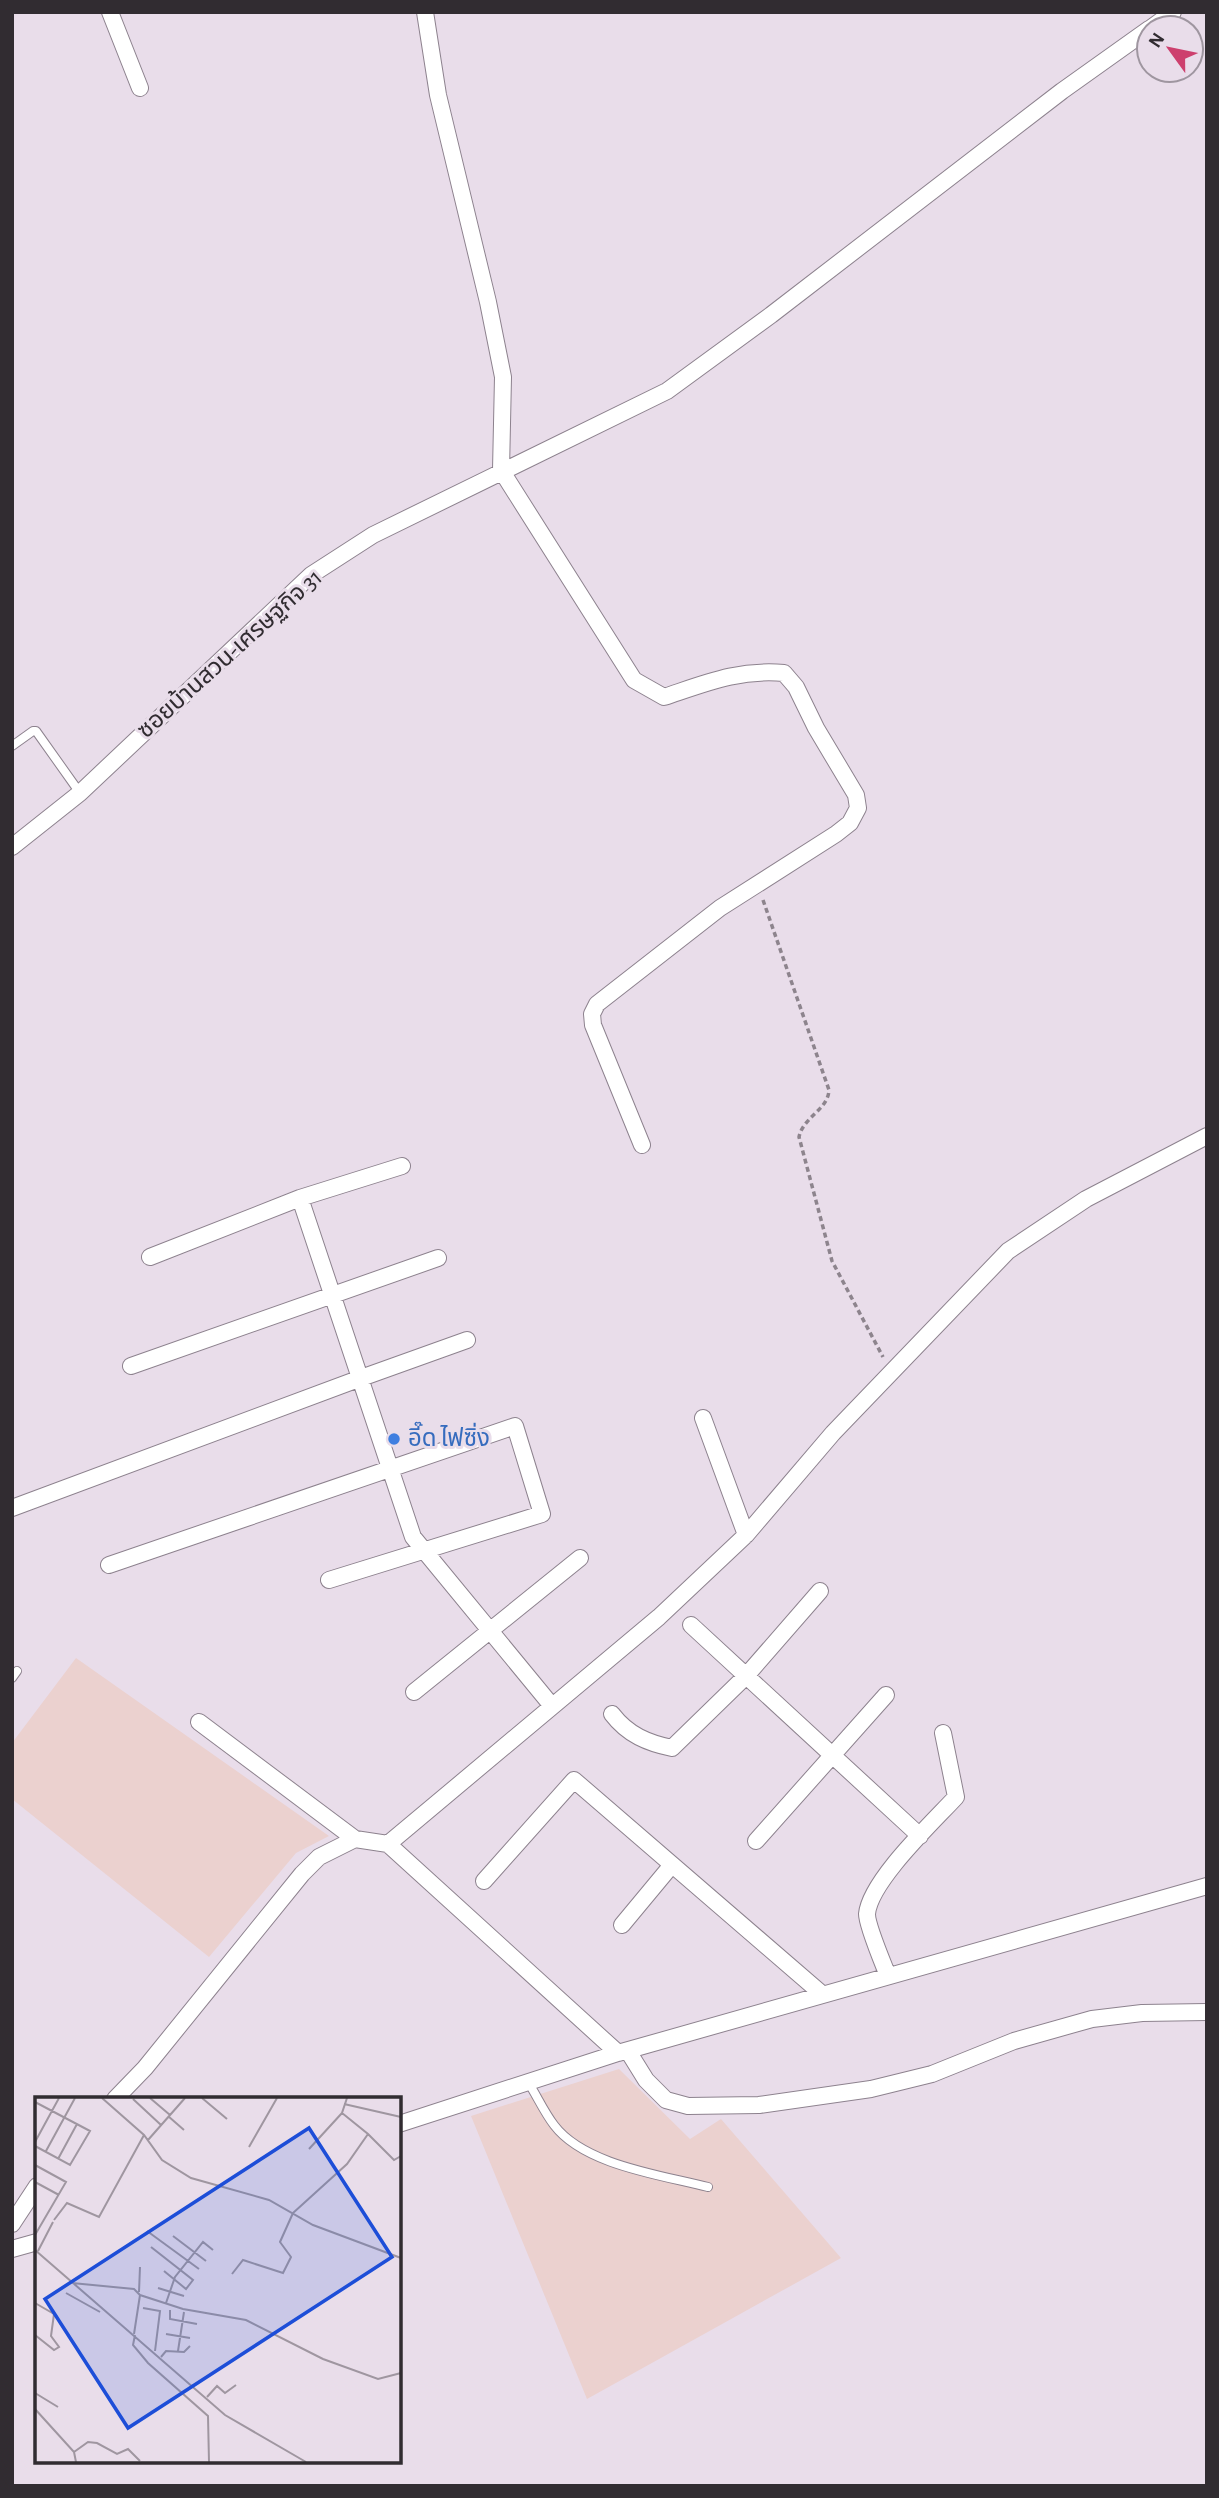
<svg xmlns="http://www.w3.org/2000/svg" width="1219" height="2498" font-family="'Alegreya Sans','Noto Sans Thai',sans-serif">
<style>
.industrial{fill:#ebd1cf}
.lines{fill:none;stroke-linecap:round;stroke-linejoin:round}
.service-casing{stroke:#8d828e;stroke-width:10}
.minor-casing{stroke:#8d828e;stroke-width:18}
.path{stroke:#8d848d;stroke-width:3.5;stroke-dasharray:5 3.5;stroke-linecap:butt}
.service{stroke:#fff;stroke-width:8}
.minor{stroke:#fff;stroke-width:16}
.shop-dot{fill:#3f7fe0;stroke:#e9ddea;stroke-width:2.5}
.labels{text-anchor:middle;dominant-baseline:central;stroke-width:6;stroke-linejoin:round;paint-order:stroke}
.street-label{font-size:24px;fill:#312c31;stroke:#e9ddea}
.shop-label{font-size:24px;fill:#366cbe;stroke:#e9ddea;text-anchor:start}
.inset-road{fill:none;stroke:#9f96a0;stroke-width:2}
.view{fill:#1d4ed8;fill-opacity:0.15;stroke:#1d4ed8;stroke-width:3.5}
.inset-edge{fill:none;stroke:#312c31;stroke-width:3.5}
</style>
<rect width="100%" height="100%" fill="#e9ddea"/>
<!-- industrial -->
<path class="industrial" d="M76,1658L329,1836L296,1853L209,1957L12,1799V1743Z
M619,2069L690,2139L721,2119L841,2258L587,2399L471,2116Z"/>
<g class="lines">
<defs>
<path id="service" d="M12,746L33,731H36L80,793
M12,1678L17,1671
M528,2082C537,2096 544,2112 554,2125C584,2165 661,2175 708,2187"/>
<path id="minor" d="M110,12L140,88
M425,12L438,95L488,302L503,377L501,470
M1151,28L1173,12
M501,470L634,680L664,697C706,683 739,669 784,673L796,687L816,728L856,795L858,808L850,823L836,834L720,908L597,1004L592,1014L593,1025L642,1145
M12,847L80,793L311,575L373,535L667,391L771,315L1062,91L1149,29
M402,1166L300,1198L413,1537L552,1706
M150,1257L300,1198
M131,1366L438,1258
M703,1418L746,1535
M12,1508L361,1378L467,1340
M109,1565L515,1426L542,1514L329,1580
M691,1625L920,1836
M414,1692L580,1558
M612,1714C628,1735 648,1743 672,1748L746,1676L820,1591
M199,1722L355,1839
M756,1841L886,1695
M388,1844L618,2053
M484,1881L574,1780L822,1994
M622,1925L671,1866
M888,1976C883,1963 867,1926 867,1914C870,1881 933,1822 956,1797L943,1733
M628,2051L646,2080L666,2100L688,2106L759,2105L871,2089L932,2074L1014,2041L1092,2019L1142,2013L1207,2012
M115,2099L145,2068L302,1874L319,1857L355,1839L388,1844L659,1617L746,1535L833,1433L1008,1251L1086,1199L1207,1136
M399,2124L618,2053L1207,1886
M12,2224L37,2186
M12,2249L37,2242"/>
</defs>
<!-- service casing -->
<use href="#service" class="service-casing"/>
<!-- minor casing -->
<use href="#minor" class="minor-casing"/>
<!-- path -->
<path class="path" d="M763,900L829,1090C828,1110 803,1117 799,1137L832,1261L883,1357"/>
<!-- service -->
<use href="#service" class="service"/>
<!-- minor -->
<use href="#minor" class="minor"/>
</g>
<!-- markers -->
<circle class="shop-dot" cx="394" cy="1439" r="7"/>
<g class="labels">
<!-- street labels -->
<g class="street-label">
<text transform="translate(230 654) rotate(-42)">ซอยบ้านสวน-เศรษฐกิจ 31</text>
</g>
<!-- shop labels -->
<g class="shop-label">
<text x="408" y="1439">อี๊ด ไฟซิ่ง</text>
</g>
</g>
<!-- overview -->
<g transform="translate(35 2097)">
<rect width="366" height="366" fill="#e9ddea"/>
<path class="inset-road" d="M67,1L109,38L127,63L156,81L234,103L278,128L366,161M115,1L135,18M167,1L192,22M98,2L126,28M0,5L55,34L35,68L0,49M309,7L366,20M133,19L149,33M333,37L359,63L366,59M113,43L150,1M0,45L24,1M214,50L242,1M274,52L307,16M11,54L40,1M23,62L42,27M0,68L31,85L0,138M0,85L24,98M258,116L312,67L333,37L307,16L312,1M19,123L32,106L64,120L109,38M112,134L164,172M138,139L171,164M116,150L158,183L151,192L129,174M0,153L190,318L271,365M3,154L18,125M197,177L208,163L248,176L256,160L245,145L258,116M37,186L99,192L105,198L148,212L211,223L288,262L343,282L366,276M123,191L149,199M104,195L105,170M31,196L65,215M0,206L19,217L16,239L24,250L19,253L0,238M131,206L140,180L168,145L178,153M108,211L125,214L120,254M135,213V222L162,227M99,237L105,198M131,237L155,241M100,238L98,248L113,266L173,319L174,365M143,254L149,215M126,260L131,254L149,255L155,249M0,296L23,310M172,300L182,289L190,296L201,288M0,312L39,355L41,365M39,355L53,345L62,346L82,357L93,352L105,364"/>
<path class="view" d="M274,31L357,160L93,331L10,202Z"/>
<rect width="366" height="366" class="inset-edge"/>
</g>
<!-- border -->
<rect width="1219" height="2498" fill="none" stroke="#312c31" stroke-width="28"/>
<!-- north arrow -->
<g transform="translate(1170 49) rotate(303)"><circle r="33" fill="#e9ddea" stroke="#9f96a0" stroke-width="2"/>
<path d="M0-5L12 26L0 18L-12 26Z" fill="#cd406e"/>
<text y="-10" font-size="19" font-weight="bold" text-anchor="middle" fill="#312c31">N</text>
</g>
</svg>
